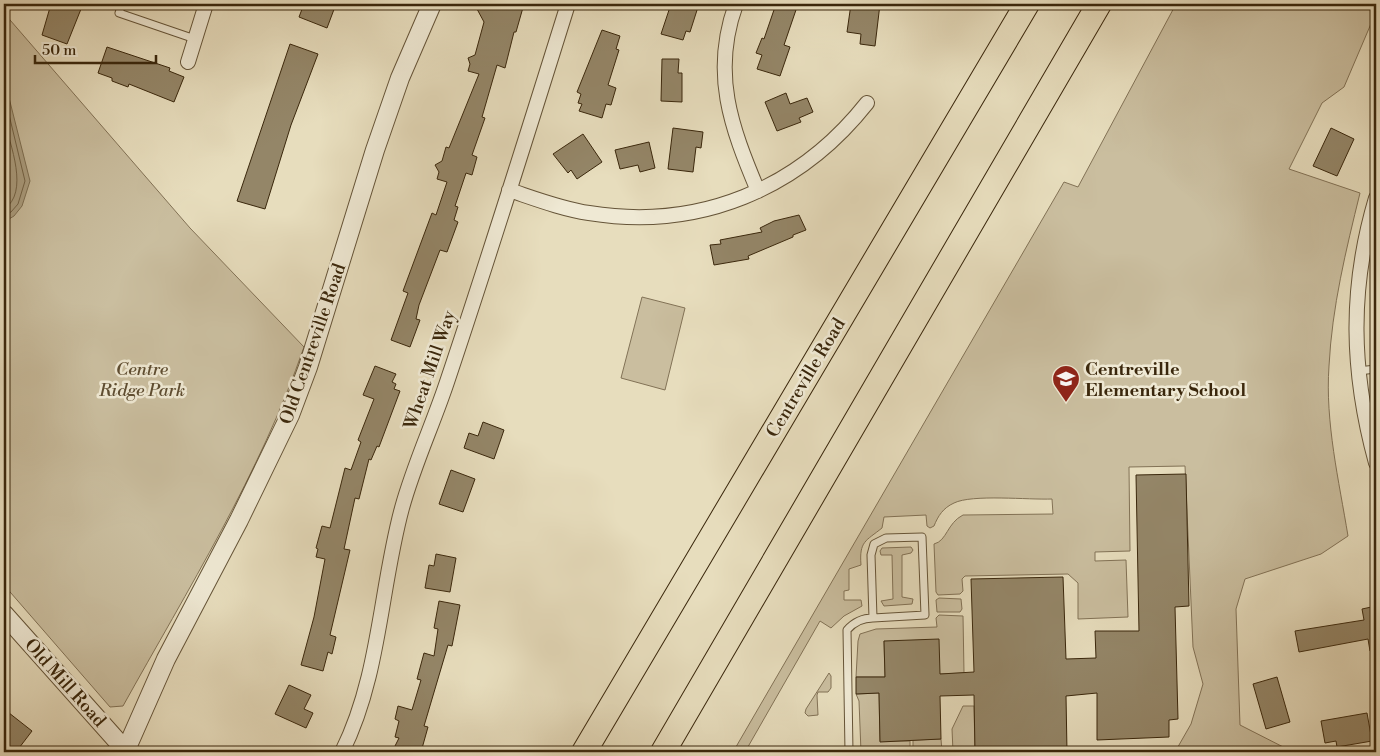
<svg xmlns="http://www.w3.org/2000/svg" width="1380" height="756" font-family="'Libre Bodoni',serif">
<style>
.green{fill:#cabe9f;stroke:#827256}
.water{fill:#ac9f81;stroke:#7e6f52}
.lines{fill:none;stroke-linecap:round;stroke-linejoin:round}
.shore{stroke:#736346;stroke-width:1}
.building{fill:#948668;stroke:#3a270c}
.service-casing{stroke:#655438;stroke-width:9}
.minor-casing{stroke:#655438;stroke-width:16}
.tertiary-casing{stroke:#655438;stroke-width:20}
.trunk-casing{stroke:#3a270c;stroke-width:26}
.service{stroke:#efe9d4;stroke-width:7}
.minor{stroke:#efe9d4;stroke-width:14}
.tertiary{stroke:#efe9d4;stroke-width:18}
.trunk{stroke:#e7ddbd;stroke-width:24}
.labels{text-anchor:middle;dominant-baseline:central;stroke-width:5;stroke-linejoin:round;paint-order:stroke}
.street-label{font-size:18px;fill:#3a270c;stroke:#efe9d4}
.park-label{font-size:18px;font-style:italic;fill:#5e4d31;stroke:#efe9d4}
.poi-label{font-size:18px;font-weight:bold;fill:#3a270c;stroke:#efe9d4;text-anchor:start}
</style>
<rect width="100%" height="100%" fill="#e7ddbd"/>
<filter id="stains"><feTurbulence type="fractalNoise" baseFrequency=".004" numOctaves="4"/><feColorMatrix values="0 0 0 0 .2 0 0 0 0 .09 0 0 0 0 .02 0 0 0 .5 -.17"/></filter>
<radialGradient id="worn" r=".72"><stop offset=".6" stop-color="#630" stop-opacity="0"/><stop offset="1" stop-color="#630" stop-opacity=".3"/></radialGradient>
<!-- green -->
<path class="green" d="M1176,4H1376V12L1344,87L1322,103L1289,169L1360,193C1346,250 1332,307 1329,366C1325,422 1339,481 1348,536L1321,554L1245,579L1236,609L1240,725L1293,752H1175L1191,724L1203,684L1193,647L1185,466L1129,467L1130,551L1095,552V561L1126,560L1128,617L1078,619V583L1068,574L965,576L962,579L963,591L960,594L938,595L936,592L934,544C947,541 947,523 963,515L1053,514L1052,499C1029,500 972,494 954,503C943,508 938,516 934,526L930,528L927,526L926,515L884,517L882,528C866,541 859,541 861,565L849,569V590L844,591V600H861L862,606L844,616L831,628L820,621L745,752H733L1064,182L1078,187Z
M4,13L190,228L304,347C260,474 188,589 123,706L110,707L4,585Z
M642,297L685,308L665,390L621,378Z
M911,547L913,550L911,553L902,555V597L913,599L912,604L884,606L881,601L893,599L892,555H881L880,551L882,548Z
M939,598L961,599L962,609L960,612H937L936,600Z
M939,615L963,616L964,673L940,674L884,641L885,677H856L858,641L860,634L876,629L937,627L936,618Z
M829,673L831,676V688L828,692H818L817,695L818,715L808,716L805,713L806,709Z
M879,693L880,741H910V752H861L859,701L856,694Z
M963,706H974L975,752H953L952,729Z
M941,739L942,752H913V740Z"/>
<!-- water -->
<path class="water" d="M4,78L30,181L22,206L14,216L4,222Z"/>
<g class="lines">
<!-- shore -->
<path class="shore" d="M4,94L25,181L18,204L11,212L4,216
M4,120C10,144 30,193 4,209"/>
</g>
<!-- building -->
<path class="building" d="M51,4H83L67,44L42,35Z
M304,4H336L327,28L299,17Z
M487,4H524L516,32H514L505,68L497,65L482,117L485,118L472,155L477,157L472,175L466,173L455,206L458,207L454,220L458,222L447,252L440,250L419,305L416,319L420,320L410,347L391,340L408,293L403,291L432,213L436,215L447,182L437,179L439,172L435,165L442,161L446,147L449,148L479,74L468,71L470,64L468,58L475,55L484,22L477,9Z
M671,4H688L698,7L690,32L686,31L683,40L661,34Z
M776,4H798L784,45L790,47L780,76L757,69L762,55L756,53L762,38L764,39Z
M851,4H880L875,46L860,44L861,34L847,32Z
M602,30L620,36L616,49L619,50L608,85L616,88L611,105L606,104L602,118L579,111L582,104L578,103L581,94L577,92Z
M290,44L318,54L291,125L265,209L237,201Z
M107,47L170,68L169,71L184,77L174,102L129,84L128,87L112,81V78L98,73Z
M662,59H679L678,73H682V102L661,101Z
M786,93L790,104L807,98L813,112L799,118L801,122L777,131L765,102Z
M673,128L703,132L701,148L696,147L693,172L668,169Z
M1331,128L1354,139L1337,176L1313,166Z
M583,134L602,162L577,179L571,170L568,173L553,154Z
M649,142L655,168L640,172L638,165L620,169L615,150Z
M799,215L806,230L793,235V237L748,256L749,259L714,265L710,245L721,244L720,240L762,232L760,228L774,221Z
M375,366L396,374L392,382L396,384L394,389L400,391L379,447L377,446L371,460L369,459L359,499L355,498L344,549L350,550L330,635L336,637L332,654L328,652L323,671L301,665L314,617L325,559L316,557L318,549L316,548L322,526L330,528L345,468L351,470L361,442L358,440L374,399L363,395Z
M483,422L504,430L494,459L464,448L469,433L478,436Z
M451,470L475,479L463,512L439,504Z
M1186,474L1189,606L1175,607L1178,719L1169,720V737L1097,740V693L1066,696L1067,752H975L974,695L940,696L941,739L880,742L879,693L856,694V677H885L884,641L939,639L940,674L974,672L971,579L1063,577L1066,659L1096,658L1095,631H1139L1136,475Z
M436,554L456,558L450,592L425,588L429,565L434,566Z
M439,601L460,605L452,646L448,645L424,726L428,727L421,752H392L399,738L395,737L399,721L395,719L398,706L412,710L421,680L417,679L424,653L434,656L438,629L434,628Z
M1376,606V650L1370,651L1368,639L1299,652L1295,631L1364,620L1362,609Z
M1277,677L1290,722L1266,729L1253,684Z
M289,685L311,695L304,709L313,713L306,728L275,714Z
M4,709L32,731L16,752H4Z
M1367,713L1372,741L1337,747L1336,741L1325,743L1321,721Z"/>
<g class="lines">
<defs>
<path id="service" d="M122,4L119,13L195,39
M1358,371L1376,369
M849,752L847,630C854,622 863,618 873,618L925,615L922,537L886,538L874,544L871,555L873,618"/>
<path id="minor" d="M736,4C711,73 731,127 758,191
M188,62L206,4
M509,190C536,199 562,209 589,213C699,231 799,189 867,103
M1376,198C1349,289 1351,371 1376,463
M342,752C380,676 380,589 402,508C414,464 434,422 448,379C490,254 529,129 568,4"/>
<path id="tertiary" d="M4,614L127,752
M125,752L166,659L239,520L290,415L308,367L375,150L400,78L432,4"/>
<path id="trunk" d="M584,752L1027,4
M663,752L1099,4"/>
</defs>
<!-- service casing -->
<use href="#service" class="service-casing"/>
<!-- minor casing -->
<use href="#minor" class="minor-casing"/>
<!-- tertiary casing -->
<use href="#tertiary" class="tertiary-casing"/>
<!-- trunk casing -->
<use href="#trunk" class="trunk-casing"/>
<!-- service -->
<use href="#service" class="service"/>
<!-- minor -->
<use href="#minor" class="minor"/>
<!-- tertiary -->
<use href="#tertiary" class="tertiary"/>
<!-- trunk -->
<use href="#trunk" class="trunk"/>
</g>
<!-- icons -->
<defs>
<symbol id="school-pin" viewBox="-11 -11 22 30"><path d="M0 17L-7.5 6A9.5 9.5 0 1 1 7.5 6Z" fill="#8f2418" stroke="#efe9d4"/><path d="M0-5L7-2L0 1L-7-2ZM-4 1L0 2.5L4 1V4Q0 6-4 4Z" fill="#fff"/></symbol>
</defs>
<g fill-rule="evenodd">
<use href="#school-pin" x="1050" y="363" width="32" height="43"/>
</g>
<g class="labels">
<!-- street labels -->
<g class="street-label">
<text transform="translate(313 344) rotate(-71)">Old Centreville Road</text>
<text transform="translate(430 370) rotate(-71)">Wheat Mill Way</text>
<text transform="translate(806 378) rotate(-59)">Centreville Road</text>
<text transform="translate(65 683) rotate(48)">Old Mill Road</text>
</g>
<!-- park labels -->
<g class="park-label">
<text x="142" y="369">Centre<tspan x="142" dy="21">Ridge Park</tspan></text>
</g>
<!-- poi labels -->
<g class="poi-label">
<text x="1085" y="369">Centreville<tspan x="1085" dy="21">Elementary School</tspan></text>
</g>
</g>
<!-- margin -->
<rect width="1380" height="756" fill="none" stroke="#e7ddbd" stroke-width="20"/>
<rect x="5" y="5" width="1370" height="746" fill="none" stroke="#3a270c" stroke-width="2.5"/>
<rect x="10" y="10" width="1360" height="736" fill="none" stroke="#3a270c"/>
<!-- scale -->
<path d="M35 55v8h121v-8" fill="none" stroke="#3a270c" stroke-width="2.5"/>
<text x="42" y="55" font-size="15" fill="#3a270c" stroke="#efe9d4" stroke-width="4" paint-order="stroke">50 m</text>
<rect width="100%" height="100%" filter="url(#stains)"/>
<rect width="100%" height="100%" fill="url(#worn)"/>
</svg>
